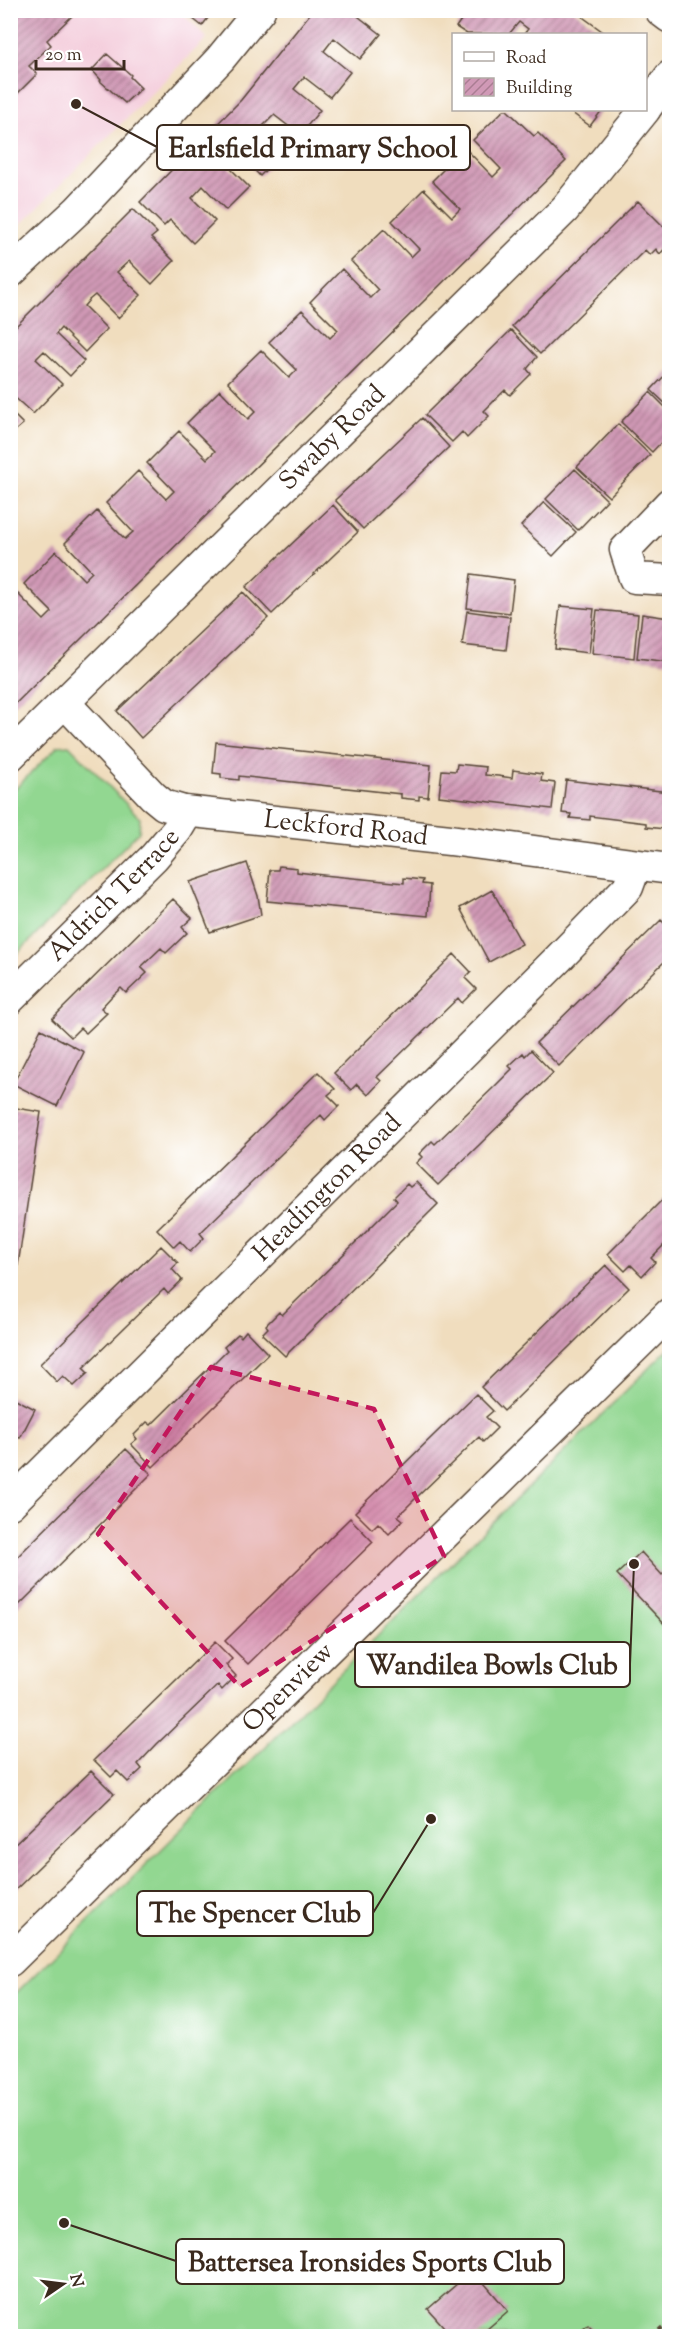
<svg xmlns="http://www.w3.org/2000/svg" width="680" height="2347" font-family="'Sorts Mill Goudy',serif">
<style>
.built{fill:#f4cfdd}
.garden{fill:#92d791;stroke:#668058;stroke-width:1.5}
.building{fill:url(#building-hatch)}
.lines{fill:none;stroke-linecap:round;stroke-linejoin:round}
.street-casing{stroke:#564536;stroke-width:33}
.secondary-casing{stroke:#564536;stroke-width:36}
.path{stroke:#564536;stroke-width:4;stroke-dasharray:4.5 4.5;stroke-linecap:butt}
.street{stroke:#fff;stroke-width:30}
.secondary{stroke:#fff;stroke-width:33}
.marked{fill:#c2185b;fill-opacity:0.2;stroke:#c2185b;stroke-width:4.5;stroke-dasharray:12 8;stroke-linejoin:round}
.labels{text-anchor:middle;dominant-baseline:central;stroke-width:5;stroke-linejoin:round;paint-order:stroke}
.street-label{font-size:26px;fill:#3b2a1e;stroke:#fff}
.leader{fill:none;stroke:#3b2a1e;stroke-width:2}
.callout-dot{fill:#3b2a1e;stroke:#fff;stroke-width:2}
.callout{fill:#fff;stroke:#3b2a1e;stroke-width:2}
.callout-label{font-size:27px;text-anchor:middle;font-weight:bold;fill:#3b2a1e}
</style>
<defs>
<pattern id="building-hatch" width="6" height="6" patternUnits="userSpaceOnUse" patternTransform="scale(1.5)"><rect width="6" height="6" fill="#d099b6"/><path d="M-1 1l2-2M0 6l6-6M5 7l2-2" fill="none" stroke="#aa7d93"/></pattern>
</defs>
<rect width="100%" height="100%" fill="#fff"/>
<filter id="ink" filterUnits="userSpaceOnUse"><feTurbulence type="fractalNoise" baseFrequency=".0167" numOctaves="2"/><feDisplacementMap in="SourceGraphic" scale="12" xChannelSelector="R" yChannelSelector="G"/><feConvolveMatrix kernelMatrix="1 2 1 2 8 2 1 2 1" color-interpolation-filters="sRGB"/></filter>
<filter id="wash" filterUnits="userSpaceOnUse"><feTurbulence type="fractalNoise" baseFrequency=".008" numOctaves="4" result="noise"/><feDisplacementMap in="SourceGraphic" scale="24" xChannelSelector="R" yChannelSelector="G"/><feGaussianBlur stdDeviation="1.35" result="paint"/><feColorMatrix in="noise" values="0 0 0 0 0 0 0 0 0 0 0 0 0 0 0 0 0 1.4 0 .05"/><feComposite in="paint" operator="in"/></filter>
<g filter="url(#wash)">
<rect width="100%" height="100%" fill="#f0ddbe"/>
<!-- built -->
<path class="built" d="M11,11H180L207,38L11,234Z"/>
<!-- garden -->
<path class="garden" d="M69,745L140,818L139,832L11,960V793L58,746Z
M669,1348V2336H11V1998Z"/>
<g id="blocks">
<!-- building -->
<path class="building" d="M10,10H66L72,16L47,40L51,45L29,66L37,74L10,101Z
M182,10H214L202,26Z
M313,10H356L354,13L381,34L360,59L334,38L324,51L350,72L330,97L304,77L294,89L320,110L300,135L274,115L259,130L282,153L260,176L237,152L226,164L249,187L226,210L203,186L192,198L215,221L193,243L170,220L164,226L140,202L241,100Z
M468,10H573L606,34H524L528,29L519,22L509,34H467L456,27Z
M107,54L131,75L130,77L141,88L125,103L100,81L101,80L92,70Z
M504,110H507L534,136L538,133L566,161L10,709V597L16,592L44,620L52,612L24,584L56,551L84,580L92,572L65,543L97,511L125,539L133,532L106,503L138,471L166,499L174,491L147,463L179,431L207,459L215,451L187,423L220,390L248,419L256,411L228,382L261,350L289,378L297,370L269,342L302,310L330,338L338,330L310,302L342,269L370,298L378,290L351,261L384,229L411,257L419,249L392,221L424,189L452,217L460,209L432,181L465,148L493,177L501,169L473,140Z
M568,110H602L590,126Z
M638,201L669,232V244L660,254L656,249L650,255L645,250L540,354L512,326Z
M133,209L157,233L151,238L174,261L152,284L129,261L117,272L141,295L118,318L95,295L89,300L84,306L107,329L85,352L61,328L56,334L84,361L70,376L44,351L36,359L62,384L33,414L10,393V332Z
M511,330L537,357L527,369L531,374L510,395L505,390L484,411L489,416L467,438L462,432L452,442L425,415Z
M669,371V407L651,390Z
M650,392L669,411V434L652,452L621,422Z
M10,411L23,424L10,435Z
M422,418L449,447L363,529L335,500Z
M618,424L650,455L609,497L577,467Z
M575,469L607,500L578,530L546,499Z
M544,502L576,532L553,556L521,526Z
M333,505L358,532L272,614L246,587Z
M471,574L514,580L510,613L467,608Z
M243,592L268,618L141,738L117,711Z
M560,606L594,609L589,653L555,649Z
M597,610L638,614L634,658L592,653Z
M467,611L510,617L506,650L462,645Z
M642,614L669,618V662L637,658Z
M216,742L431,765L428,797L419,796V800L401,798V794L239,776V780L221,778V774L213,773Z
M457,764L486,767L485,775L498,776L512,778L513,770L542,774L541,781L555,783L552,809L439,796L442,770L456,771Z
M566,780L669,792V825H666L665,829L646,827V823L590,816V820L570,818L571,814L562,813Z
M247,863L258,896L261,915L210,932L190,882Z
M279,866L297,868V872L323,875L404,883V878L423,880L422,884L430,885L428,916L267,901L270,870H278Z
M492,890L522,944L489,962L460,908Z
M173,899L192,918L182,927L187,933L166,953L161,948L141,967L147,973L126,993L121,988L111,997L101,1008L107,1013L86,1033L80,1028L71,1037L52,1019Z
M661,920L669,928V957L559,1066L536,1043Z
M454,954L471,972L465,978L476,989L462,1003L458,998L417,1038L377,1077L381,1081L368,1095L357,1084L351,1090L334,1073Z
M41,1029L84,1052L57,1106L13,1084Z
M531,1050L553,1073L438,1185L416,1163L422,1157L419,1154L432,1141L435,1144L493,1088L512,1069L509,1066L523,1053L525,1056Z
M318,1072L335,1089L328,1095L339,1106L325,1120L321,1115L240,1194L200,1233L204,1238L190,1252L180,1241L174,1247L157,1229Z
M10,1107L41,1112L12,1305H10Z
M416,1182L438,1204L285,1356L262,1334L268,1328L266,1325L279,1312L282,1315L359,1239L397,1201L394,1197L407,1184L410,1187Z
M669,1193V1240L651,1258L655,1262L642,1276L631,1265L625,1271L608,1254Z
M161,1246L178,1263L172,1269L182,1280L168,1294L164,1289L83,1368L88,1373L74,1386L63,1376L57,1382L40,1364Z
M606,1265L629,1288L504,1411L481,1387Z
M246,1331L268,1354L153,1467L131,1444L137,1439L134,1435L147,1422L151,1425L227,1350L224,1347L238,1334L241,1337Z
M476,1394L493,1411L486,1417L497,1428L483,1442L479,1437L418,1496L398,1516L403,1520L389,1534L378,1523L372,1529L355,1512Z
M10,1396L35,1409L20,1438L10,1434Z
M126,1449L151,1474L10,1614V1564Z
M350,1518L373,1542L248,1664L225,1641Z
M641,1552L662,1575L669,1568V1629L617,1574Z
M215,1642L232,1659L226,1665L236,1676L222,1690L218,1685L157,1744L138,1764L142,1769L128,1782L117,1771L111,1777L94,1760Z
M91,1771L114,1794L10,1895V1849Z
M473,2270L508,2311L479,2336H452L428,2309Z
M588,2325L598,2336H575Z"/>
</g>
</g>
<g filter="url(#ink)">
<use href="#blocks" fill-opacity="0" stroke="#564536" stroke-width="1.5"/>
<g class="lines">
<defs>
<g id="street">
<path d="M646,108L670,76"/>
<path d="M10,273L78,210L220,59L260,10"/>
<path d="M670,503L625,550L634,578L670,580"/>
<path id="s1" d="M65,703L153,796L164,805L184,811L450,840L670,869"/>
<path id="s2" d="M10,756L565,209L645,110"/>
<path id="s3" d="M10,999L154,857L177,830L183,820L184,811"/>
<path id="s4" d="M10,1504L558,959L628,887L636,865"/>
<path id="s5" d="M10,1961L670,1313"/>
</g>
<path id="secondary" d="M662,10L670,16"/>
</defs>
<!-- street casing -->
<use href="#street" class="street-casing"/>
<!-- secondary casing -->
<use href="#secondary" class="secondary-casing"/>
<!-- path -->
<path class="path" d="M652,2336L670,2321"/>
<!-- street -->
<use href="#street" class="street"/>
<!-- secondary -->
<use href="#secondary" class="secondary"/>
</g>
</g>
<!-- marked area -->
<path class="marked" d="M211,1367L374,1409L444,1556L240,1687L98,1534Z"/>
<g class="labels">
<!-- street labels -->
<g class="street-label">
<text stroke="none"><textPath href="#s2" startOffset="453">Swaby Road</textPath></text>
<text stroke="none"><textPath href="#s1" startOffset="326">Leckford Road</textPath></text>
<text stroke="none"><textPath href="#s3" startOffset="147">Aldrich Terrace</textPath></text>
<text stroke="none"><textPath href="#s4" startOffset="448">Headington Road</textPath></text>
<text stroke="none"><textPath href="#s5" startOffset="390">Openview</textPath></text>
</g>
</g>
<!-- callouts -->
<path class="leader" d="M76 104L157 147M634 1564L630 1664M431 1819L373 1913M64 2223L176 2261"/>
<g class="callout-dot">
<circle cx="76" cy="104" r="6"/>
<circle cx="634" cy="1564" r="6"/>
<circle cx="431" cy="1819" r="6"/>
<circle cx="64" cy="2223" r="6"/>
</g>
<g class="callout">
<rect x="157" y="125" width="313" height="45" rx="6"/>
<rect x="355" y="1642" width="275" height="45" rx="6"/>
<rect x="137" y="1891" width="236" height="45" rx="6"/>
<rect x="176" y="2239" width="388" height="45" rx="6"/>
</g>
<g class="callout-label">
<text x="313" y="157">Earlsfield Primary School</text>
<text x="492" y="1674">Wandilea Bowls Club</text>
<text x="255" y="1922">The Spencer Club</text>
<text x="370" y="2271">Battersea Ironsides Sports Club</text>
</g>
<!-- margin -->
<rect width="680" height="2347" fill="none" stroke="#fff" stroke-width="36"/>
<!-- legend -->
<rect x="452" y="33" width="195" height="78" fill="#ffffff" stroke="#b1aaa5" stroke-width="1.5"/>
<rect x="464" y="52" width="30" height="9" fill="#ffffff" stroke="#b1aaa5" stroke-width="1.5"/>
<text x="506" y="63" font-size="18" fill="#3b2a1e">Road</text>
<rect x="464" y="78" width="30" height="18" fill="url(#building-hatch)" stroke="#b1aaa5" stroke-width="1.5"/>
<text x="506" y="93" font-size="18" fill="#3b2a1e">Building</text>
<!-- north arrow -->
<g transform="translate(63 2284) rotate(76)" stroke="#ffffff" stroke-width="4.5" paint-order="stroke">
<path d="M0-4.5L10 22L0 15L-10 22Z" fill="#3b2a1e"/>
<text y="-9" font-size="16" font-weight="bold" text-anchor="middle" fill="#3b2a1e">N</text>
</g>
<!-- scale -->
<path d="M36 60v9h88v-9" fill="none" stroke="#3b2a1e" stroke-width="3"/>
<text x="45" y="60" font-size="18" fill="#3b2a1e" stroke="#ffffff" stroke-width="4.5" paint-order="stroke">20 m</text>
</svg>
